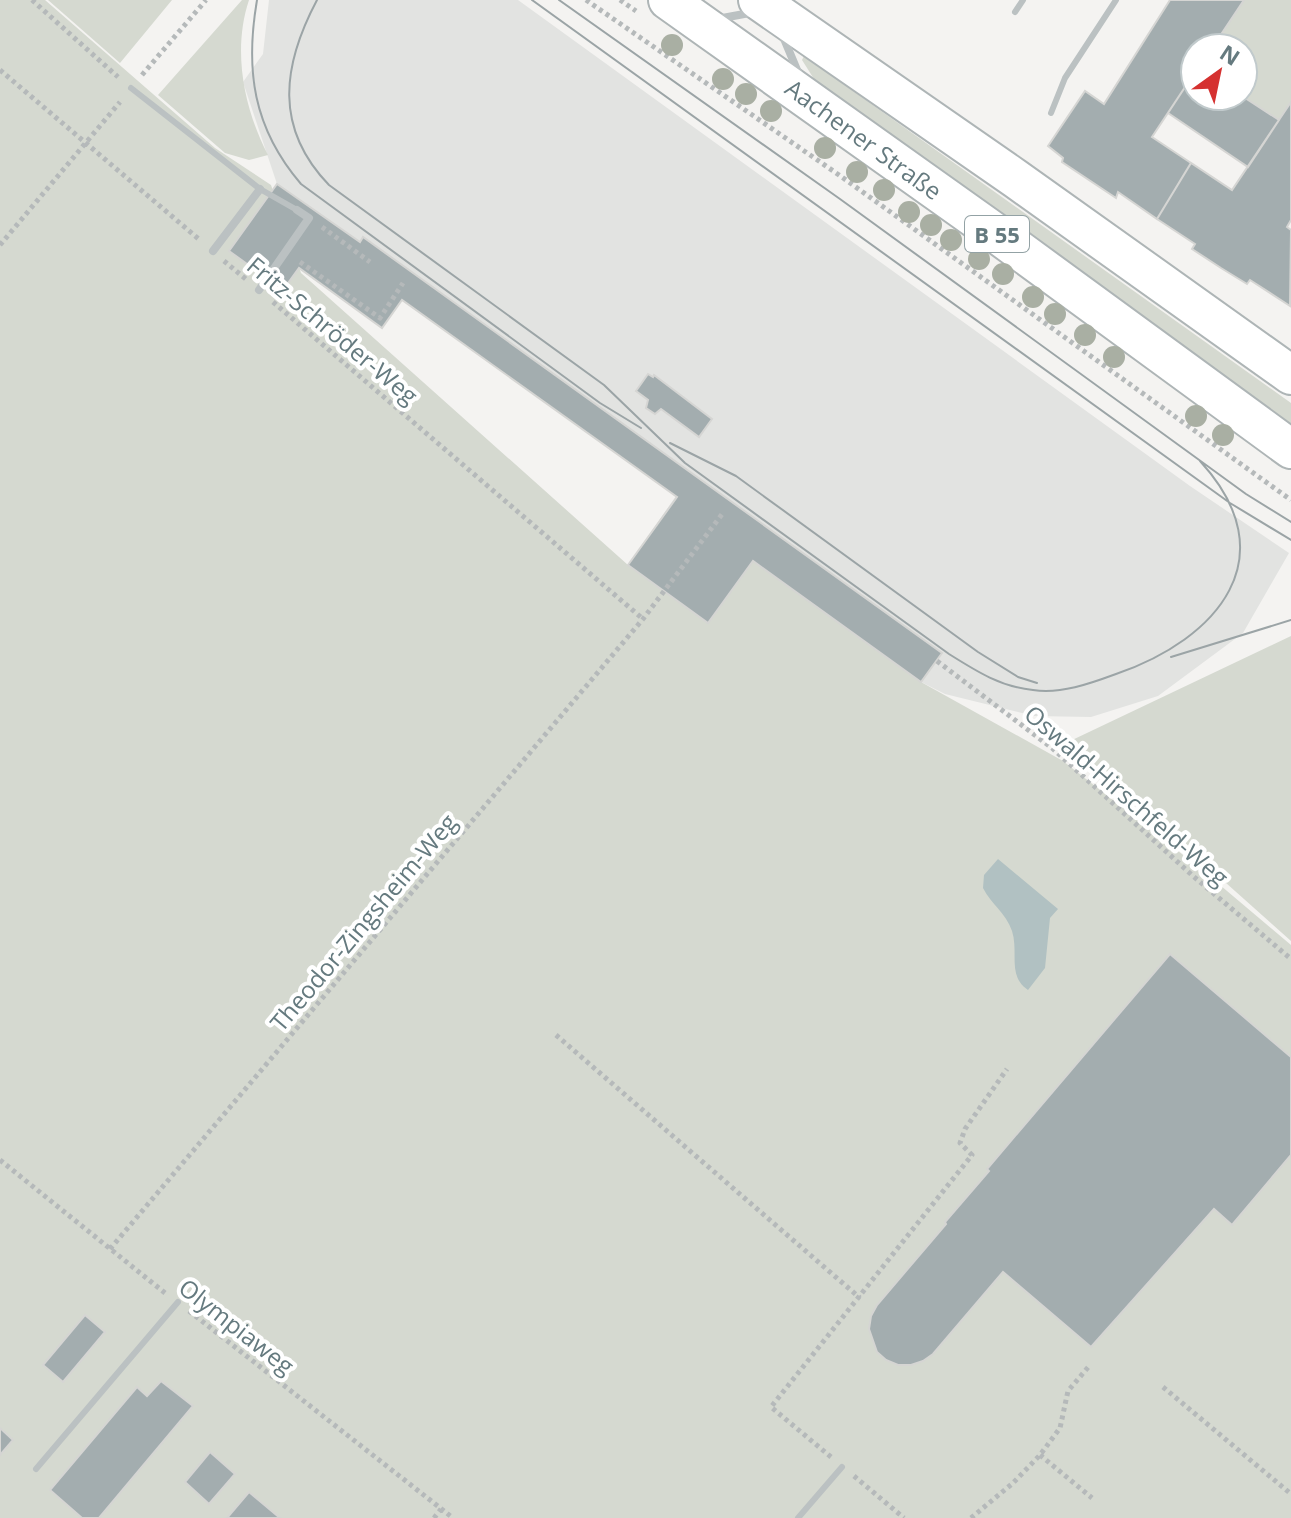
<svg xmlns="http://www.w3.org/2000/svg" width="1291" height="1518" font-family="'Open Sans',sans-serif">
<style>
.built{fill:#e2e3e1}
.green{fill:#d5d9d0}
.water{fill:#b1c1c2}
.building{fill:#a3adaf;stroke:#d5d5d3;stroke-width:2}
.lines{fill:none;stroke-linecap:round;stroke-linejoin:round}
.primary-casing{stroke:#aeb5b6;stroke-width:42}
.path{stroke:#b5b9ba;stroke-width:5;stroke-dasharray:4 4;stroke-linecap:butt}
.lane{stroke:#bbc1c2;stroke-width:6}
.street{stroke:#bbc1c2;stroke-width:8}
.primary{stroke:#fff;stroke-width:38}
.tram{stroke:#9ba4a6;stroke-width:2}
.tree{fill:#a9afa3}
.labels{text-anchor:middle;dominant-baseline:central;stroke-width:8;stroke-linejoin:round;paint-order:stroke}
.shield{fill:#fff;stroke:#93a2a5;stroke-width:2}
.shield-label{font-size:22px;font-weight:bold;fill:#657a7f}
.street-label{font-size:24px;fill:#657a7f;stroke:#fff}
</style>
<rect width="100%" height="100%" fill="#f4f3f1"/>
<!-- built -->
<path class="built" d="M269,0H518L1190,486L1289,553L1243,633L1158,696L1091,717L1034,716L945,694L921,682L752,561L708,623L628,565L676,496L402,300L382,328L299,269L229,251L277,184L243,82L263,54Z"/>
<!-- green -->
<path class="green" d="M0,0H45L215,148L271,185L301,273L628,565L708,623L753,561L921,682L1063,761L1201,869L1291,945V1518H0Z
M48,0H172L120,63Z
M242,0H249C232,51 244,109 268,155L249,160L225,153L158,95Z
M1244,0H1291V102L1279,120L1242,96L1243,48H1212Z
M804,56L1291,403V428L829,95L814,79L802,60Z
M1291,636V941L1068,742Z"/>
<!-- water -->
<path class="water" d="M998,859L1058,909L1050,918L1045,968L1028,990C1007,976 1019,953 1012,931C1006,913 991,904 983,888L984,875Z"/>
<!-- building -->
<path class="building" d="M1170,0H1244L1212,48H1195V72L1152,137L1191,163L1157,219L1118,192L1116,198L1062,162L1063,158L1048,146L1085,91L1104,104Z
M1195,72V96H1242L1279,120L1248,167L1168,113Z
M1291,102V220L1287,227L1291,230L1290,306L1250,280L1247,284L1221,268L1192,249L1195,244L1157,219L1191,163L1232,190Z
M277,184L360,242L363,237L942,653L921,682L753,561L708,623L628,565L677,497L402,300L382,328L299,268L283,290L229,251Z
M648,374L653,377L654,375L712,419L699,437L661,409L655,414L646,408L648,400L636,391Z
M1170,954L1291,1057V1155L1232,1225L1214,1209L1091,1347L1003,1272L933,1354L923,1361L911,1365H898L886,1360L877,1352L869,1329L871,1316L877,1305L946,1224L945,1222L989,1171L987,1169Z
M85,1315L105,1332L63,1382L43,1365Z
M161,1381L193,1406L99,1518H82L50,1490L137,1387L147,1396Z
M0,1428L13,1440L0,1455Z
M210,1452L235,1474L209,1504L185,1482Z
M249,1492L280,1518H227Z"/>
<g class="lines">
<defs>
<path id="primary" d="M668,0L997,234L1291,449
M758,0L1016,179L1291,375"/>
</defs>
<!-- primary casing -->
<use href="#primary" class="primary-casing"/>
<!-- path -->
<path class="path" d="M32,0L118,77
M586,0L839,175L1291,500
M620,0L636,11
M0,70L201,241
M142,75L206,0
M322,227L370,262
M0,245L120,102
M224,261L247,280
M300,262L380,318L403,283
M273,302L643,619
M937,661L1052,748L1193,876L1291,959
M556,1035L860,1298
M0,1160L165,1293
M110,1249L643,619L723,513
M189,1311L453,1518
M1163,1387L1291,1494
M1040,1455L1092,1498
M831,1457L771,1407L972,1155L960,1143L965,1129L1007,1069
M854,1476L904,1518
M434,1518L441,1509
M971,1518L1013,1483L1040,1455L1060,1428L1068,1391L1090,1365"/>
<!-- lane -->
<path class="lane" d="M1015,12L1023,0
M131,88L260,189L297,210
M1051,113L1065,78L1116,0
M36,1469L178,1302
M798,1518L842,1467"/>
<!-- street -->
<path class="street" d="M717,19L755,12
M782,34L800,77
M213,251L260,189
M259,290L309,218L297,210"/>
<!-- primary -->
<use href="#primary" class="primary"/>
<!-- tram -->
<path class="tram" d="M257,0C245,70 253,128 301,184L600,403L641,428
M317,0C282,66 274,128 329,185L604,385L685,463L949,654C976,671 1001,687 1033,690C1061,694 1089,684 1116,674C1218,639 1288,557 1200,461
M532,0L1230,503L1291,540
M559,0L840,199L1246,494L1291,522
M670,443L736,476L978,652L1018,677L1037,683
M1171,657L1291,620"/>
</g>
<!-- trees -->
<g class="tree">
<circle cx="672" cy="45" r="11"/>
<circle cx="723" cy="79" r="11"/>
<circle cx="746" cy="94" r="11"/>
<circle cx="771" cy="111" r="11"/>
<circle cx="825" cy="148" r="11"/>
<circle cx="857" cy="172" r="11"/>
<circle cx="884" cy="190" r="11"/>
<circle cx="909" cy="212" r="11"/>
<circle cx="931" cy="225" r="11"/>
<circle cx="951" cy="240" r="11"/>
<circle cx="979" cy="259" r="11"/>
<circle cx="1003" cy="274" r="11"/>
<circle cx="1033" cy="297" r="11"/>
<circle cx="1055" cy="314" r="11"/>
<circle cx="1085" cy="335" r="11"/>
<circle cx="1114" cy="357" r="11"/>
<circle cx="1196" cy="416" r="11"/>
<circle cx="1223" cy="435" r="11"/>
</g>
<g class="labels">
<!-- shield labels -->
<rect class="shield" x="965" y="216" width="64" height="36" rx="6"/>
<g class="shield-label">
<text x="997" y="234">B 55</text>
</g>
<!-- street labels -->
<g class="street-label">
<text transform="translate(864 139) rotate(36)">Aachener Straße</text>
<text transform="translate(333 330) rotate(40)">Fritz-Schröder-Weg</text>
<text transform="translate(1127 795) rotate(41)">Oswald-Hirschfeld-Weg</text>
<text transform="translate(363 922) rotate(-50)">Theodor-Zingsheim-Weg</text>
<text transform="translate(237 1326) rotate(38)">Olympiaweg</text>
</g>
</g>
<!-- north arrow -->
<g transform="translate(1219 72) rotate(33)"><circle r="38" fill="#ffffff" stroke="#c1cacc" stroke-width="2"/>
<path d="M0-6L14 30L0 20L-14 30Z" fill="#d53130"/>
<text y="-12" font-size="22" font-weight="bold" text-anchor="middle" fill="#657a7f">N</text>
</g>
</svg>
